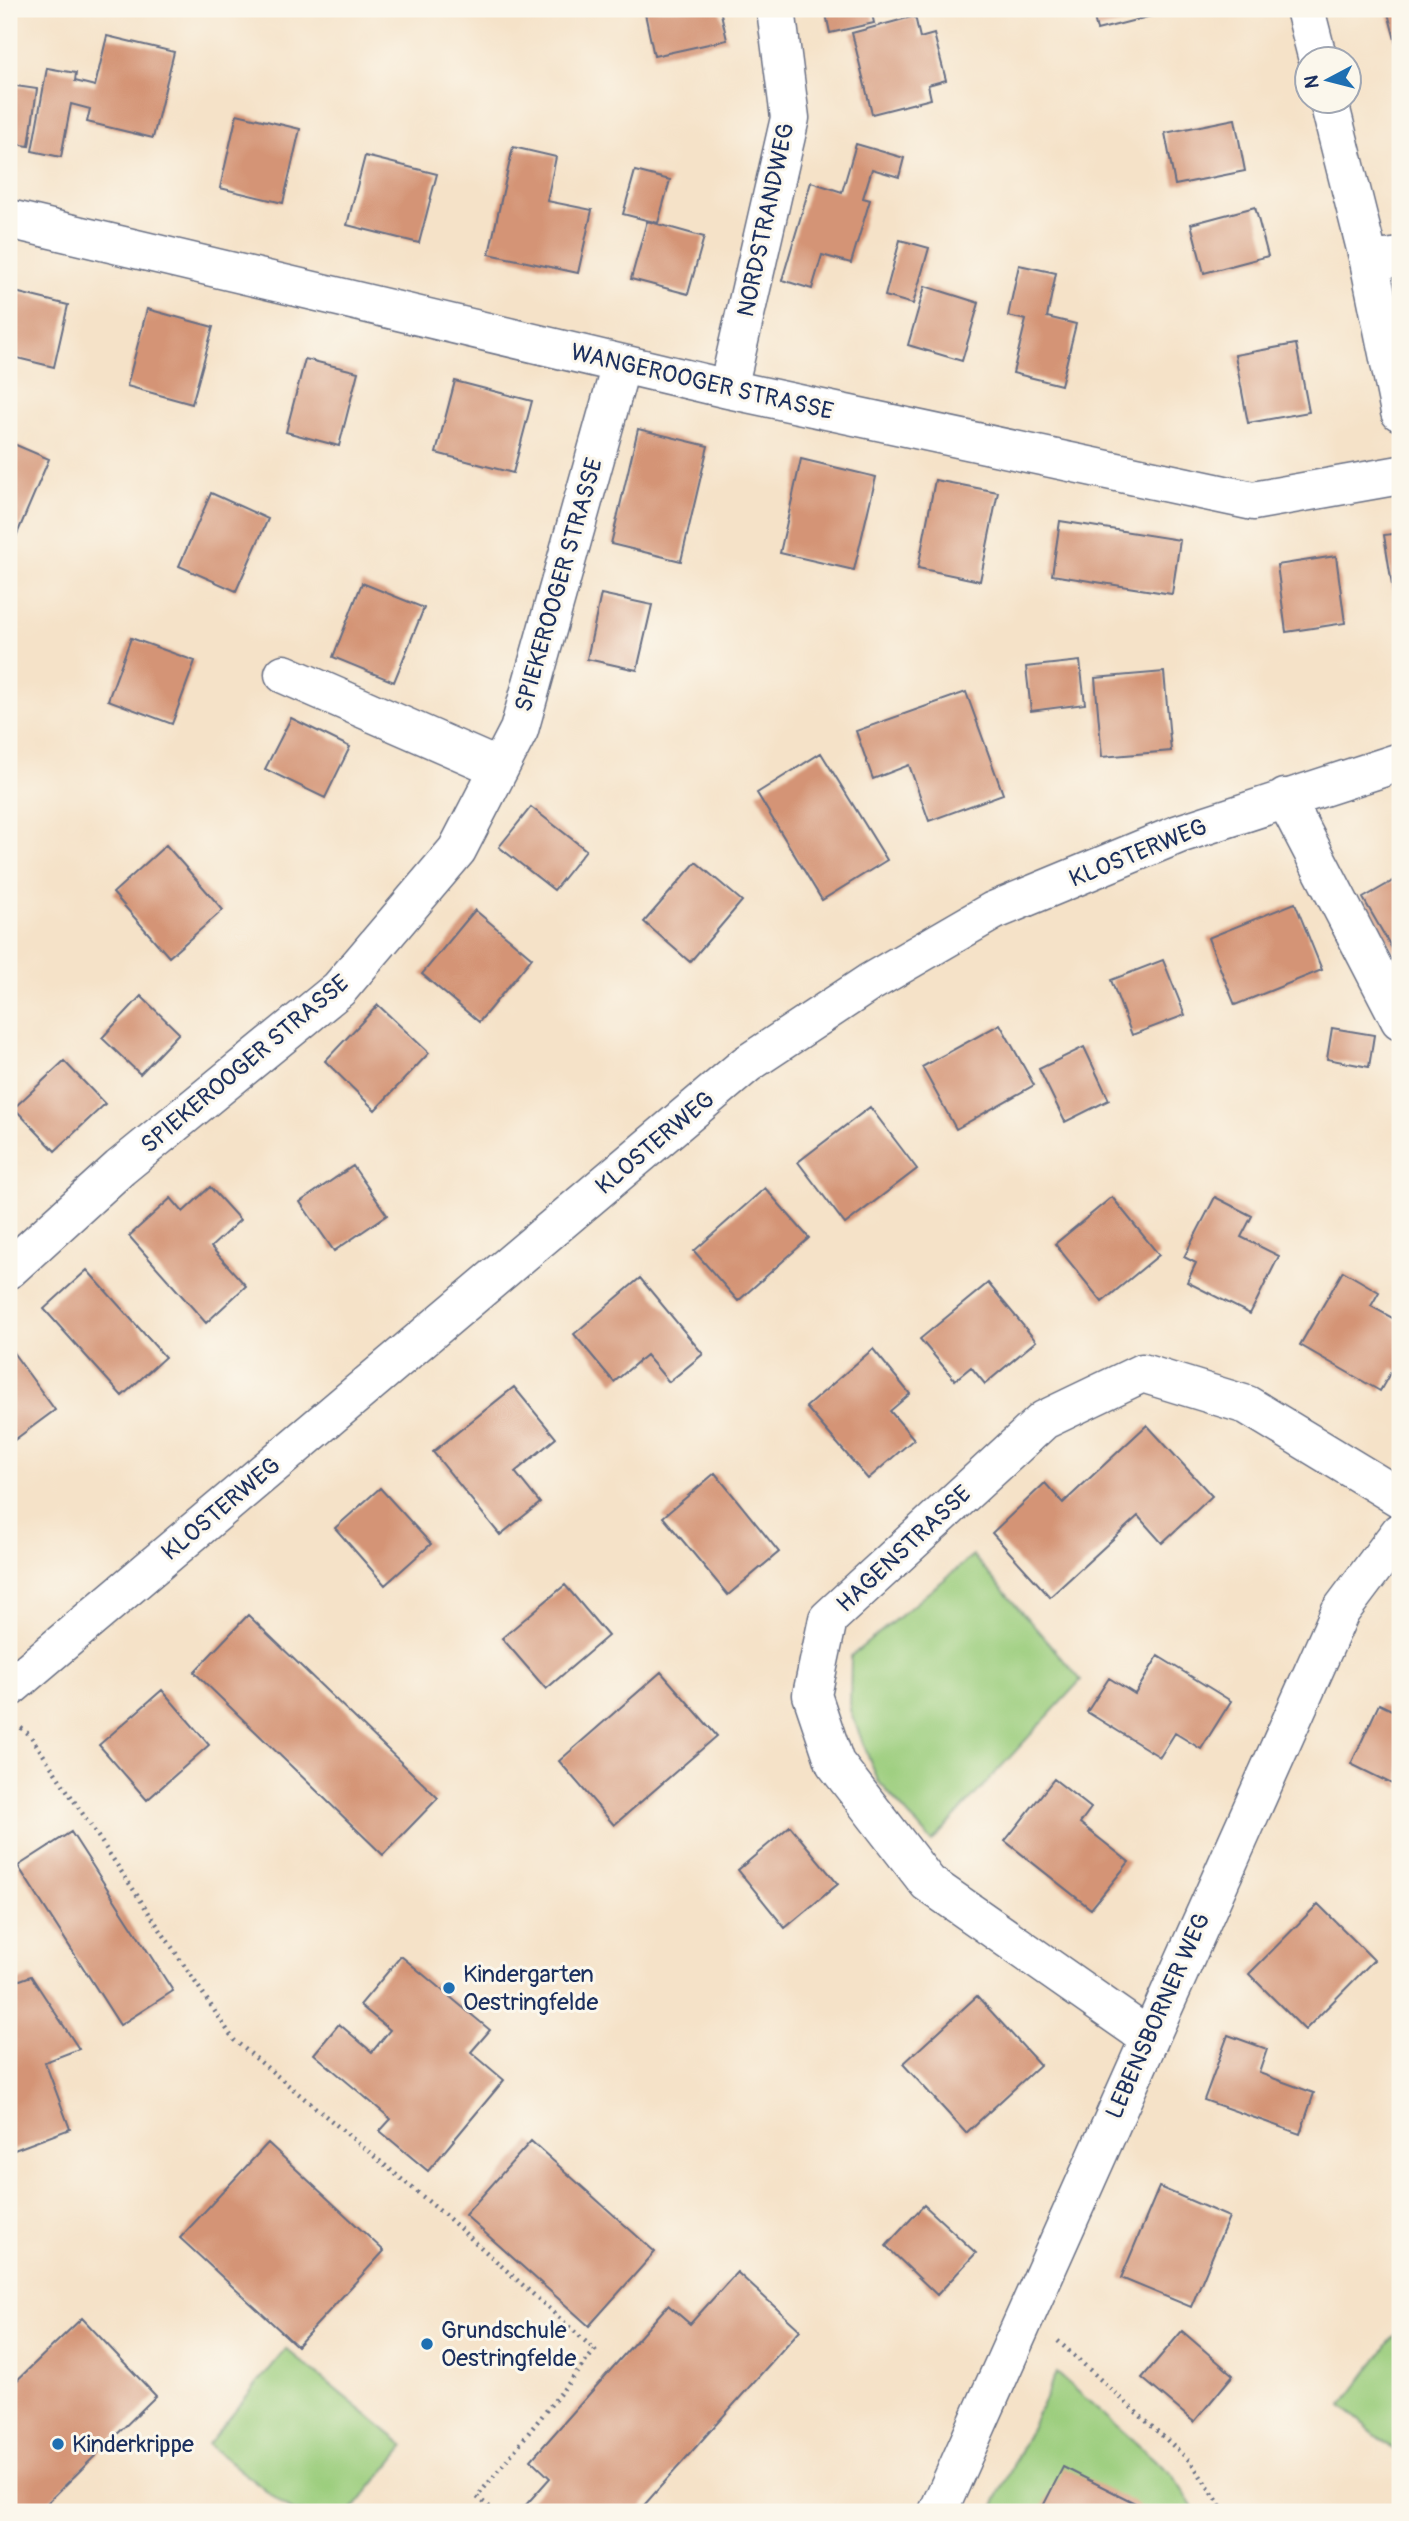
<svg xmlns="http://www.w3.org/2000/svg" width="1409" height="2521" font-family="Pangolin,sans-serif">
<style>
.green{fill:#9bcd7d;stroke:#5b7e6e;stroke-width:2}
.building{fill:#d49476}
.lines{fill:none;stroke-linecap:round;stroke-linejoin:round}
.minor-casing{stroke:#676e83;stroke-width:41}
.path{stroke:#676e83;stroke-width:4.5;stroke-dasharray:2 5;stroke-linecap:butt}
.minor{stroke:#fff;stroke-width:38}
.poi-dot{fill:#1f6fb2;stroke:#fbf7ec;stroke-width:2.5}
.labels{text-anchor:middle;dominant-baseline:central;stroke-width:6;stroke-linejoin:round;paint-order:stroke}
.street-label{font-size:24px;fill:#1b2f5e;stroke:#fbf7ec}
.poi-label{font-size:24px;fill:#1b2f5e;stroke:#fbf7ec;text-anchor:start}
</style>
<rect width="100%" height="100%" fill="#fbf7ec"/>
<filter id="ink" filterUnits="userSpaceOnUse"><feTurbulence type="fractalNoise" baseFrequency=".0143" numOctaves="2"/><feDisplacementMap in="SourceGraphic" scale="14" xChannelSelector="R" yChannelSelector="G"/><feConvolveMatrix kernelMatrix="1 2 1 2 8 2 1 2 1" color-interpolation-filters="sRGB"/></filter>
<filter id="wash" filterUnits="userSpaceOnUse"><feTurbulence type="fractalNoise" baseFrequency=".00686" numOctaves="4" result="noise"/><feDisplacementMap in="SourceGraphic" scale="28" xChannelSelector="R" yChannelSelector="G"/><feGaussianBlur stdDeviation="1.57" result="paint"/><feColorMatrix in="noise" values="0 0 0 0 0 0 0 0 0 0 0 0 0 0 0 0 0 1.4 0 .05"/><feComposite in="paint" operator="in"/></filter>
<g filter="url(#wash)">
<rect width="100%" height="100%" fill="#f5e2c8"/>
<!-- green -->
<path class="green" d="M973,1556L1081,1680L932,1842L878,1781L850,1710L851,1656Z
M1400,2328V2455L1342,2406Z
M286,2349L405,2446L351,2512H292L208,2444Z
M1057,2373L1172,2475L1197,2512H991Z"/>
<g id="blocks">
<!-- building -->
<path class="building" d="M644,9H720L727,40L654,56Z
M825,9H871L874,23L830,33Z
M1092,9H1175V10L1097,30Z
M1400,9V55H1399L1388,13Z
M915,16L920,38L934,34L946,80L928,85L931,99L872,114L852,33Z
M107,36L174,52L153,138L87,122L90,109L71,104L61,157L32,151L47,68L76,73L75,81L95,86Z
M9,85L37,89L29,146L9,143Z
M237,114L300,129L283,203L220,188Z
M1235,119L1245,171L1175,185L1165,133Z
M856,144L904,158L899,177L872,169L863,198L870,200L851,263L822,255L812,289L782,280L811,182L842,192Z
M513,147L556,157L547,201L592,210L578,273L489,254Z
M365,156L437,174L419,243L347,225Z
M635,171L670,180L658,223L623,214Z
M1255,207L1268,256L1204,273L1191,224Z
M647,221L704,237L688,294L631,279Z
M900,240L929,248L913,304L885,296Z
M1019,265L1056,273L1047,317L1076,324L1061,385L1013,373L1026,320L1008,316Z
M925,286L979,303L962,361L908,345Z
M11,291L68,305L54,367L9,356Z
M147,309L213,327L192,404L127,386Z
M1296,344L1309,412L1248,423L1235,355Z
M305,359L358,372L339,446L286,432Z
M455,381L532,401L513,473L436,453Z
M638,429L708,446L681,561L611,544Z
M9,442L49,459L9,553Z
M801,459L876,477L854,570L780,553Z
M935,480L998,492L980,581L918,568Z
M211,493L268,519L236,591L179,566Z
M1060,521L1180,540L1172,594L1052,575Z
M1400,533V609L1396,610L1384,535Z
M1336,556L1345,623L1286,632L1277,565Z
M362,583L424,608L394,682L333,657Z
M601,594L652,605L637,670L587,659Z
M131,638L195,661L172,724L108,700Z
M1080,661L1085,704L1031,711L1026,667Z
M1164,672L1171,751L1102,757L1095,678Z
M966,692L1003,794L929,821L909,765L873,779L856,731Z
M291,718L350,747L325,798L265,769Z
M821,753L887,860L822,900L757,793Z
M531,807L586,850L554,890L499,847Z
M166,845L223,910L169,957L113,893Z
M696,862L742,901L690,962L644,922Z
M1400,877V955L1397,957L1363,898Z
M1295,903L1322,970L1235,1005L1208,938Z
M475,910L532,958L479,1022L422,974Z
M1163,960L1185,1015L1132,1035L1111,980Z
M141,996L179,1033L140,1074L102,1038Z
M378,1005L429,1053L375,1110L325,1061Z
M1000,1024L1034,1085L956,1129L922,1067Z
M1332,1028L1374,1035L1369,1067L1327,1059Z
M1084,1047L1109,1100L1065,1122L1039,1069Z
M64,1061L105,1104L55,1151L14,1108Z
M870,1107L917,1169L845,1224L798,1162Z
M353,1166L387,1215L334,1251L300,1202Z
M210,1187L240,1220L211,1247L246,1286L206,1323L129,1236L171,1198L183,1212Z
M765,1188L809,1238L738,1301L694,1251Z
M1112,1197L1159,1255L1102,1302L1055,1244Z
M1215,1197L1252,1216L1241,1237L1279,1256L1250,1314L1187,1282L1196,1263L1184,1257Z
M87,1270L165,1357L122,1396L44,1309Z
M1343,1271L1379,1292L1371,1306L1398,1321L1400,1317V1372L1393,1368L1380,1391L1300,1345Z
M640,1278L703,1354L669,1382L646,1355L614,1382L574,1334Z
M988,1283L1036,1341L985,1384L971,1367L955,1380L920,1339Z
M9,1347L55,1410L9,1444Z
M873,1349L910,1394L890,1411L914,1439L868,1479L806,1407Z
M514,1387L556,1438L515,1472L540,1503L500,1535L433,1452Z
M1147,1425L1212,1496L1162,1543L1138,1516L1050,1597L992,1533L1045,1483L1063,1503Z
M715,1473L779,1552L728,1595L663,1517Z
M380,1488L431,1544L385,1585L335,1528Z
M565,1585L608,1636L546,1689L502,1638Z
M248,1615L438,1798L383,1855L194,1672Z
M1158,1656L1231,1701L1201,1749L1175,1733L1160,1757L1087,1712L1109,1678L1135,1694Z
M661,1672L717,1736L614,1825L559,1761Z
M162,1690L209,1745L147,1800L99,1745Z
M1379,1704L1400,1714V1788L1351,1764Z
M1054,1779L1091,1808L1080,1823L1129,1862L1091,1909L1005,1841Z
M790,1826L838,1884L785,1928L738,1870Z
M71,1832L173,1991L120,2025L18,1866Z
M1318,1904L1374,1960L1305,2030L1249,1974Z
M401,1956L490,2030L471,2052L504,2080L428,2171L380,2131L391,2119L314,2054L339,2024L372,2052L390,2030L360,2005Z
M31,1976L79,2049L45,2062L70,2129L9,2152V1984Z
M977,1996L1040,2065L966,2133L903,2064Z
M1228,2035L1267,2049L1259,2073L1314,2093L1300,2134L1204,2100Z
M531,2141L655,2252L589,2326L465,2215Z
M268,2143L384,2251L297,2346L180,2238Z
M1159,2187L1229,2217L1191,2307L1121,2278Z
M924,2205L976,2253L937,2295L886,2246Z
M737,2272L800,2330L638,2512H529L524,2507L550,2478L531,2460L668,2305L690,2324Z
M82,2318L156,2396L38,2512H9V2388Z
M1182,2331L1233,2375L1194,2422L1142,2378Z
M1063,2467L1139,2505L1135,2512H1040Z"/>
</g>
</g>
<g filter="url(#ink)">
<use href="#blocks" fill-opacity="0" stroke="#676e83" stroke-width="2"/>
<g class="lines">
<defs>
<path id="minor" d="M1305,9L1318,60
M1329,102L1369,261L1400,412
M9,219L728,389L1253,501L1400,475
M1369,261L1400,257
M728,389L790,118L776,9
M284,674L499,768
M1285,798L1400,1020
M9,1269L120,1168L339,989L457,850L519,730L621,365
M9,1688L747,1064L869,983L993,911L1179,834L1400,762
M1148,2037L928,1883L835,1763L812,1695L828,1619L1044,1420L1142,1373L1247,1405L1400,1498
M938,2512L1340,1612L1400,1532"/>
</defs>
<!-- minor casing -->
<use href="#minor" class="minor-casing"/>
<!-- path -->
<path class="path" d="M21,1728L30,1735L234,2040L446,2216L595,2350L477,2497L496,2512
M1058,2341L1191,2462L1225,2512"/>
<!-- minor -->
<use href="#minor" class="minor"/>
</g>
</g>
<!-- markers -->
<g class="poi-dot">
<circle cx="449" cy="1988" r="7"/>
<circle cx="427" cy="2344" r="7"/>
<circle cx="58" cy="2444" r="7"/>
</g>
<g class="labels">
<!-- street labels -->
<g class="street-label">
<text transform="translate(766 220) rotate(-78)">NORDSTRANDWEG</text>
<text transform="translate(702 382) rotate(13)">WANGEROOGER STRASSE</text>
<text transform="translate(559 585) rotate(-74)">SPIEKEROOGER STRASSE</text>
<text transform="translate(1138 853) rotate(-22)">KLOSTERWEG</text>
<text transform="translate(245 1064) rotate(-40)">SPIEKEROOGER STRASSE</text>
<text transform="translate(655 1143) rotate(-40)">KLOSTERWEG</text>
<text transform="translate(221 1509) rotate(-40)">KLOSTERWEG</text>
<text transform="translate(904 1549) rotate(-43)">HAGENSTRASSE</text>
<text transform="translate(1158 2016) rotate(-66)">LEBENSBORNER WEG</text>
</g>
<!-- poi labels -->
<g class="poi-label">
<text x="463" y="1974">Kindergarten<tspan x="463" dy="28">Oestringfelde</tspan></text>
<text x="441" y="2330">Grundschule<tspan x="441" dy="28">Oestringfelde</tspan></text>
<text x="72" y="2444">Kinderkrippe</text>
</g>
</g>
<!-- margin -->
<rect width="1409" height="2521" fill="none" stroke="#fbf7ec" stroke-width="35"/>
<!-- north arrow -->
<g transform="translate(1328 80) rotate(263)"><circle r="33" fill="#fbf7ec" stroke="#a1a7b3" stroke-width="2"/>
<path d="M0-5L12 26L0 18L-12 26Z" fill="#1f6fb2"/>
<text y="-10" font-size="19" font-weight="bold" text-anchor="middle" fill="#1b2f5e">N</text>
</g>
</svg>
